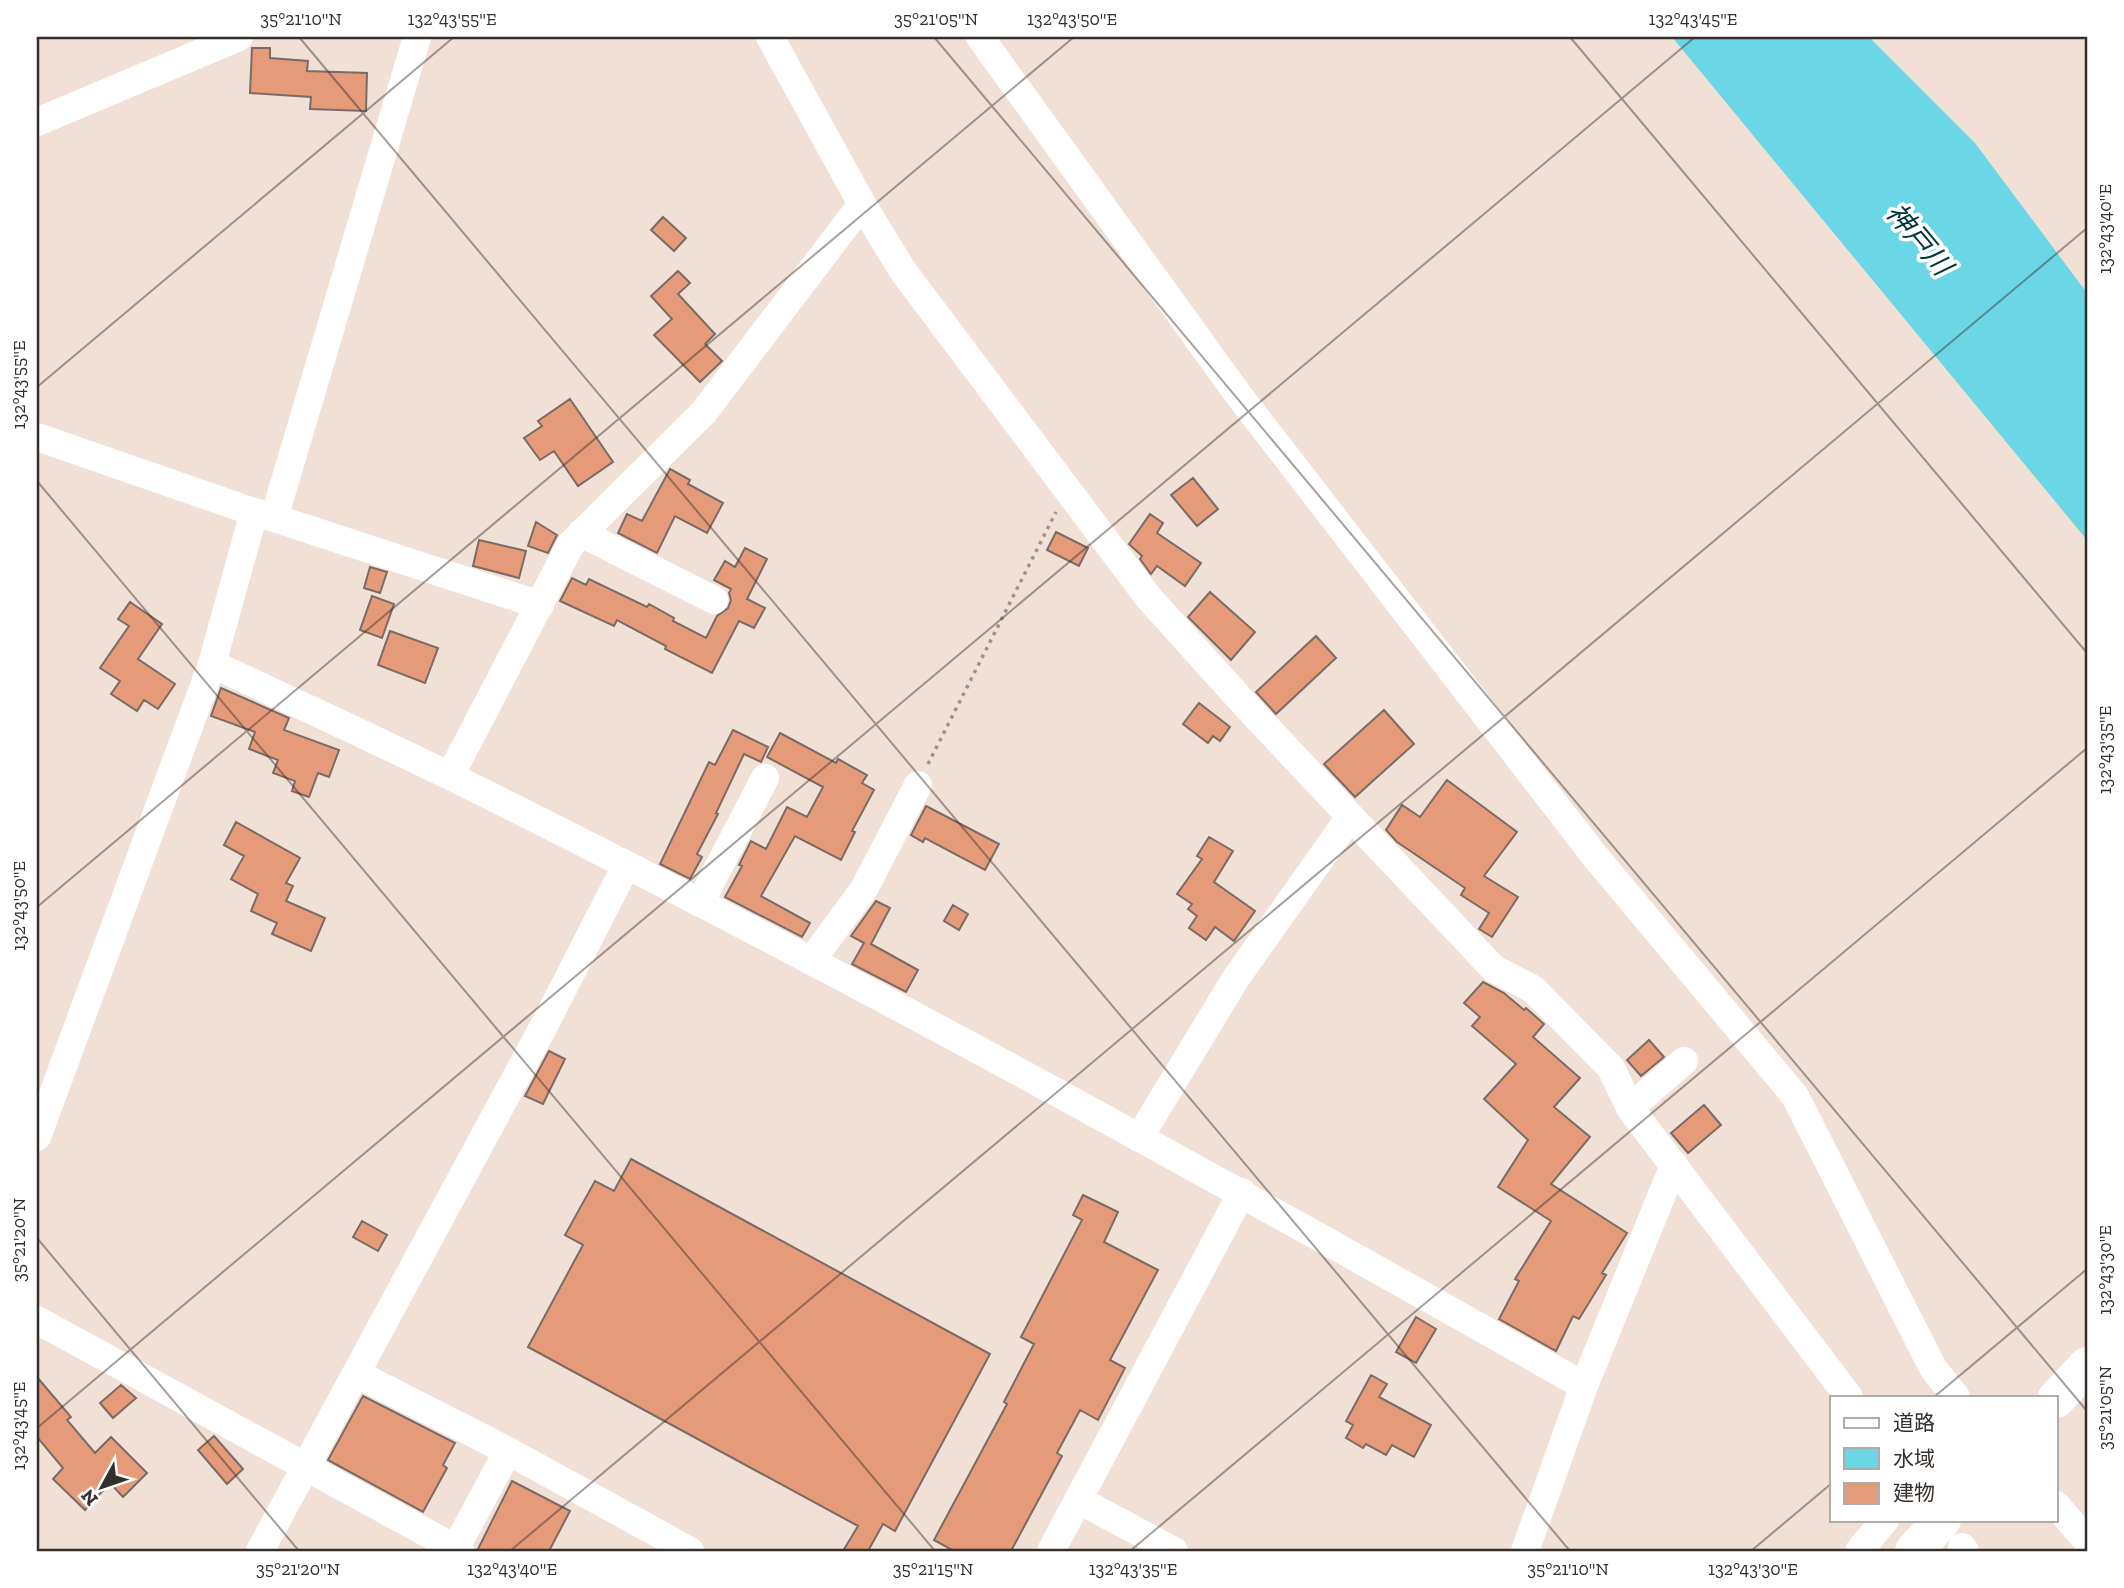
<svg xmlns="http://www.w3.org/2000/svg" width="2124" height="1588" font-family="'Zilla Slab','Noto Sans JP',serif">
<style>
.water{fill:#6bd6e5}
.building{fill:#e59a7a;stroke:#7b6b65;stroke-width:2}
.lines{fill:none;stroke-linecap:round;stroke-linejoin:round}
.path{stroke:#9f928b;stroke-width:3.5;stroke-dasharray:3.5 5;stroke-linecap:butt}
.minor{stroke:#fff;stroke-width:28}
.highway{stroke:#fff;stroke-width:38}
.ticks{fill:none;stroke:#352f2b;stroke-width:2;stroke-opacity:0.45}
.labels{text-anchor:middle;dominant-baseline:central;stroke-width:7;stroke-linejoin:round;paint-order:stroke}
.water-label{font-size:28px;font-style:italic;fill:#01373d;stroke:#fff}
.neatline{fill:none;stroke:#352f2b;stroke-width:2.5}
.ticks-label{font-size:18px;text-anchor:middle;fill:#352f2b}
</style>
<rect width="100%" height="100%" fill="#f1e0d6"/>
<!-- water -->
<path class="water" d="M1672,37H1869L1975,143L2087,293V540Z"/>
<!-- building -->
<path class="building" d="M252,48H270V58L308,61L307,71L367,73L366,111L310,109L311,97L250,93Z
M663,217L686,238L674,251L651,230Z
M678,271L690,283L678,294L715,334L705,344L722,361L700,382L654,335L672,319L651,296Z
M570,399L613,462L578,486L554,451L540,460L524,438L542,426L538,421Z
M670,469L690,480L688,484L723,503L707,533L675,516L657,553L618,533L627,514L642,521Z
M1193,478L1218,509L1197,526L1171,495Z
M1150,514L1163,523L1157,533L1201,563L1185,586L1157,566L1151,574L1140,559L1142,556L1129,544Z
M536,522L557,535L548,553L528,546Z
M1056,532L1088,548L1079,566L1047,550Z
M479,540L526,551L519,578L473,566Z
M745,548L767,559L747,599L765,608L754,628L739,621L712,673L665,649L666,646L617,620L614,626L560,601L572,578L586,585L589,579L647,607L649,604L674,618L673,621L706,638L717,616L728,608L731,600L729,593L731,589L714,580L725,561L735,567Z
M370,567L387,572L380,593L364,588Z
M1210,592L1255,632L1231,660L1188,617Z
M372,596L394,604L382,638L360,630Z
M130,602L162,624L138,659L175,684L158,709L144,700L137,711L111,694L120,681L100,668L129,626L118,619Z
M390,631L438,648L425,683L378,665Z
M1316,636L1336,658L1276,714L1256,692Z
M221,688L289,718L284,730L339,750L329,777L318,773L309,797L292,791L295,781L273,773L278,760L249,749L255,732L211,716Z
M1199,703L1230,727L1220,741L1213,736L1208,743L1183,724Z
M1384,710L1414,744L1355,797L1324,764Z
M733,730L768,747L761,762L744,754L716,813L718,814L697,854L702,857L690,879L660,864L709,762L715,765Z
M780,733L836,763L838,759L867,775L862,783L874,790L852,831L855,832L841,860L795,836L761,896L810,923L802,937L725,897L742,866L739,865L751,841L766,849L787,807L807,817L823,787L767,757Z
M1447,780L1517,832L1484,876L1518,897L1492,937L1479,929L1489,913L1461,895L1465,888L1397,842L1386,830L1402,805L1420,817Z
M926,806L999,844L985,870L925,838L923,842L911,835Z
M236,822L300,858L286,883L293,886L286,901L325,918L311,951L272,934L277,923L251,911L258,894L231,879L244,856L224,845Z
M1209,837L1233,851L1214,882L1255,911L1234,941L1215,927L1206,940L1189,928L1197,916L1188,909L1192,904L1177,894L1202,859L1197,856Z
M876,901L890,908L871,944L918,970L906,992L852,964L864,943L851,936Z
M953,905L968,914L959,930L944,921Z
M1483,982L1504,993L1524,1010L1526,1008L1544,1024L1533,1037L1580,1078L1554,1107L1590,1137L1551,1184L1627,1233L1602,1273L1606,1275L1579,1319L1573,1316L1556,1351L1499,1319L1519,1281L1515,1279L1551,1221L1498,1187L1528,1140L1484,1099L1516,1064L1472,1026L1480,1017L1464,1003Z
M1649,1040L1664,1057L1641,1076L1627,1060Z
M549,1051L565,1059L543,1104L525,1096Z
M1704,1105L1721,1125L1688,1153L1671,1133Z
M631,1159L990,1354L895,1531L883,1524L868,1551H843L858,1526L528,1347L583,1245L565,1235L595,1181L614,1191Z
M1083,1195L1118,1212L1104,1242L1158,1270L1110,1360L1125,1368L1098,1420L1080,1410L1057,1453L1062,1456L1011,1551H954L934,1540L1007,1404L1004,1402L1034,1344L1021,1337L1082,1220L1073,1215Z
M362,1221L387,1235L378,1251L353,1237Z
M1416,1317L1436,1329L1416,1363L1396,1352Z
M1371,1375L1387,1384L1379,1397L1431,1425L1414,1457L1392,1445L1386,1455L1366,1444L1363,1448L1346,1438L1353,1425L1346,1421Z
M37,1377L71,1417L67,1420L95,1453L111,1437L147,1473L123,1497L110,1483L85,1510L53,1479L63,1468L37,1437Z
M121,1385L136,1398L113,1418L100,1403Z
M363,1396L455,1443L443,1465L447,1468L423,1512L328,1460Z
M214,1436L243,1469L227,1484L198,1450Z
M512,1481L570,1511L549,1551H477Z"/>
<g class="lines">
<!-- path -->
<path class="path" d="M928,764L1056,512"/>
<!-- minor -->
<path class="minor" d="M770,37L862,204L903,271L1148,597L1250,710L1494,969L1533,989L1611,1068L1630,1108L1849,1397
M980,37L1237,393L1594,855L1795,1096L1933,1368L1956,1397
M37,122L239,37
M37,437L254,512
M274,518L540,605
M581,533L714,600
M212,664C292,701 372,738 452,777C836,967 1211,1175 1584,1386
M450,776L571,544L704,412L862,204
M700,903L765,778
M811,961L864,889L918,785
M1630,1108L1684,1061
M37,1137L212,664L254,512L274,518L417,37
M1139,1138L1236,978L1350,817
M37,1320L460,1551
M357,1374L508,1451L690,1551
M1079,1500L1174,1551
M2056,1505L2087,1541
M1962,1547L1965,1551
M260,1551L547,1020L626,866
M454,1551L508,1451
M1051,1551L1242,1192
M1525,1551L1584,1386L1674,1165
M1859,1551L1885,1520"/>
<!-- highway -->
<path class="highway" d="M2056,1399L2087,1366
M1914,1551L1942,1520"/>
</g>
<!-- ticks -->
<path class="ticks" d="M299,37L1570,1551M934,37L2087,1411M1570,37L2087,653M37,387L454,37M37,481L935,1551M37,907L1074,37M37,1238L299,1551M1934,1397L2087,1269M37,1428L1695,37M510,1551L2087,228M1130,1551L2087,748M1751,1551L1832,1483"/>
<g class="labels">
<!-- water labels -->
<g class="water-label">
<text transform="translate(1919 239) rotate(50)">神戸川</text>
</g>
</g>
<!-- border -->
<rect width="2124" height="1588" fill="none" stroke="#ffffff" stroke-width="77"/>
<!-- legend -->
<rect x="1830" y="1396" width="228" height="126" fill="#ffffff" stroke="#aeacaa" stroke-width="2"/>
<rect x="1844" y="1418" width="35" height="10" fill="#ffffff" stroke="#aeacaa" stroke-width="2"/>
<text x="1893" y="1430" font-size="21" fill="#352f2b">道路</text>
<rect x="1844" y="1448" width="35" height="21" fill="#6bd6e5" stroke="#aeacaa" stroke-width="2"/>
<text x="1893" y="1466" font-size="21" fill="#352f2b">水域</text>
<rect x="1844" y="1483" width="35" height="21" fill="#e59a7a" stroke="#aeacaa" stroke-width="2"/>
<text x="1893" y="1500" font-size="21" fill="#352f2b">建物</text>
<!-- north arrow -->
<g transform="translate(102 1487) rotate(230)" stroke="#ffffff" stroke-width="5" paint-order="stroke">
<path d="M0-5L12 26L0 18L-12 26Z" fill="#352f2b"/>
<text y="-10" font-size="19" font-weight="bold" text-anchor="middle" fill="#352f2b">N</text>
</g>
<rect x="38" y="38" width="2048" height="1512" class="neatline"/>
<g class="ticks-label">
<text x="301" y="25">35°21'10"N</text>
<text x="452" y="25">132°43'55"E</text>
<text x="936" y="25">35°21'05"N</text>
<text x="1072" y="25">132°43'50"E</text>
<text x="1693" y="25">132°43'45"E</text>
<text transform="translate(2105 229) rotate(-90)" y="6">132°43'40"E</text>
<text transform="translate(19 385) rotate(-90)" y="6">132°43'55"E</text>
<text transform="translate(2105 750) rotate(-90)" y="6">132°43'35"E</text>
<text transform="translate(19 906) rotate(-90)" y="6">132°43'50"E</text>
<text transform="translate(19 1240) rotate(-90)" y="6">35°21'20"N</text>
<text transform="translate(2105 1270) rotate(-90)" y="6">132°43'30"E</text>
<text transform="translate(2105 1408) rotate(-90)" y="6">35°21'05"N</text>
<text transform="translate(19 1426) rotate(-90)" y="6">132°43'45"E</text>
<text x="298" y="1575">35°21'20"N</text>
<text x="512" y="1575">132°43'40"E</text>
<text x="933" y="1575">35°21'15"N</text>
<text x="1133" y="1575">132°43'35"E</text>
<text x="1568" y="1575">35°21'10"N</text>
<text x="1753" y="1575">132°43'30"E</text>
</g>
</svg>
